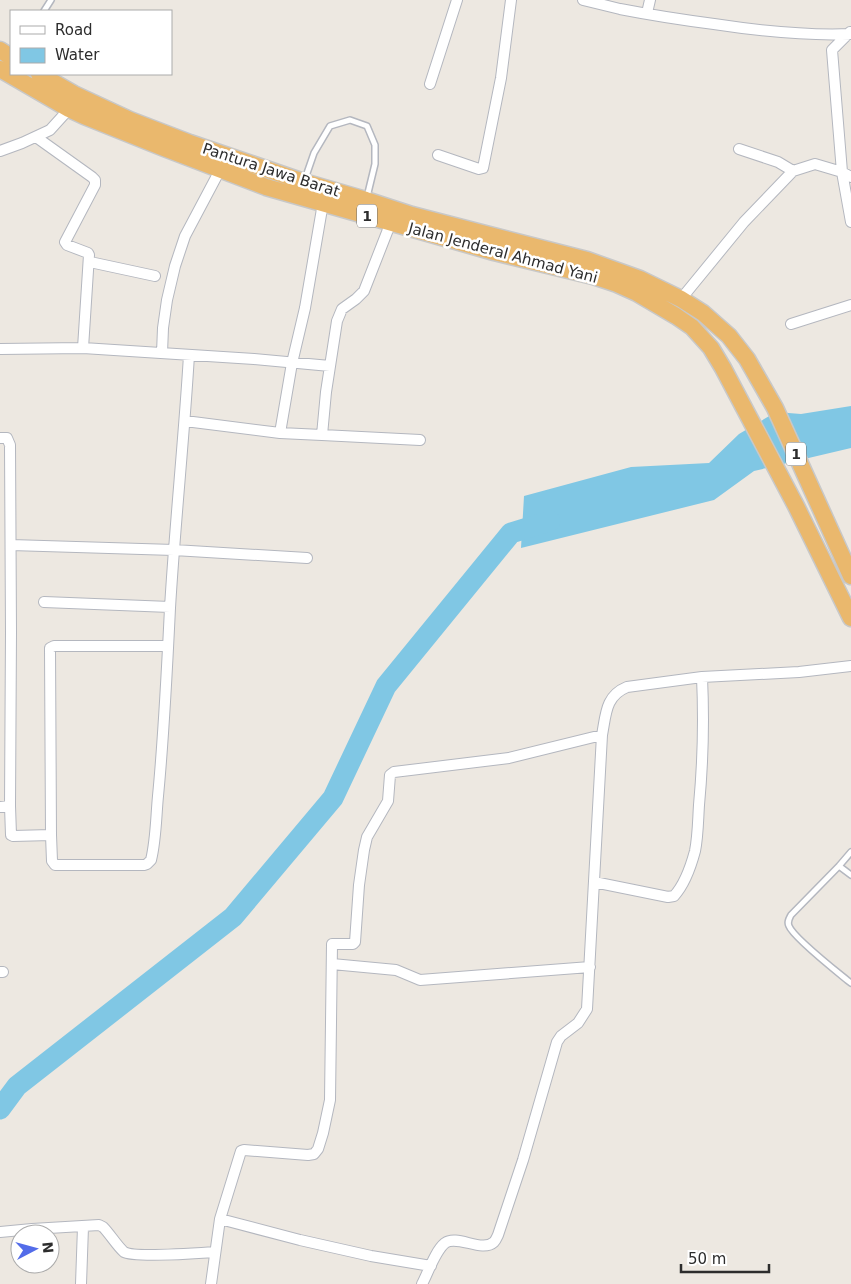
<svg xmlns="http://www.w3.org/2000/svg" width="851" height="1284" font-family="'DejaVu Sans',sans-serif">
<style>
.water{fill:#80c7e4}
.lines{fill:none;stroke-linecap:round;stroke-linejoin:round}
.river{stroke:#80c7e4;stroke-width:21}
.service-casing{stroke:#b4b7bf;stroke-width:8}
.minor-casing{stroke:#b4b7bf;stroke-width:12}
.trunk-casing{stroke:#c8c8c8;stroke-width:19}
.service{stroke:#fff;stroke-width:5}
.minor{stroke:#fff;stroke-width:10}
.trunk{stroke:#eab86d;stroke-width:16}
.labels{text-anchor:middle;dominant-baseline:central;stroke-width:5;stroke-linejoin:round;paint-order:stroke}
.shield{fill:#fff;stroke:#6c6c6c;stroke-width:1}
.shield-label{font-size:14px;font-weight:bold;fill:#2d2d2d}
.street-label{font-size:15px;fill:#2d2d2d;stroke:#fff}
</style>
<rect width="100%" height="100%" fill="#ede8e1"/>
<!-- water -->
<path class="water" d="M851,406V448L754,471L714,500L521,548L524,496L631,467L709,463L739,434L776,412L801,414Z"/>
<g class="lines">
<!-- river -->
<path class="river" d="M0,1109L17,1086L233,917L333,798L386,686L511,533L550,521"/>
<defs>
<path id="service" d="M44,11L51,0
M305,179L314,153L330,126L350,120L367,126L375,145V164L367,197
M851,852L839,866L791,915C789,919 787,922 789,926C793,937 836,971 847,980L851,983
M839,866L851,875"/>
<path id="minor" d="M583,0C595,3 608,6 620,9C651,15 683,20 714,24C760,31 805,36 851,34
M647,13L650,0
M850,32L832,50L842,172L851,222
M430,84L457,0
M36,137L92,177L95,180V185L65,242L67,245L88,253L89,255L83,348
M739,149L778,162L793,171
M0,151L22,143L50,130L69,109
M438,155L479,169L483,168L501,78L511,0
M90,262L155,276
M681,299L744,222L793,171L815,164L842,172L851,177
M791,324L851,305
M0,349L83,348L254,359L330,366
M162,353L163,328L167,300L175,266L185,236L220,170
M185,421L280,433L322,435L326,392L337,321L342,309L356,299L364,291L391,222
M280,433L292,363L305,308L323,203
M322,435L420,440
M0,438H7L10,445L11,632L10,806L11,835L13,836L51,835
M11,545L174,550L307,558
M44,602L170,607
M168,646H54L50,648L51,835L52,861L55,865H144L147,864L151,860C156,840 156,817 158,796C164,734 167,670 170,608C175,523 184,439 189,355
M0,807L10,806
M594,882L668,897L674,896C685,884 691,866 695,851C698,836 698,820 699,805C703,762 704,720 702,677
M332,964L396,970L420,980L590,967
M0,972H3
M220,1219L300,1240L371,1256L431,1266
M0,1232L32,1229L99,1225L103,1227C110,1234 117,1246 124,1252C134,1258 200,1253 215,1252
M81,1284L83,1227
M211,1284L220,1219L241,1151L244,1150L308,1155L314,1154L318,1149L323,1133L330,1100L332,944H353L355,942L359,885L364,850L367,837L388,801L390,775L394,772L509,758L602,735
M422,1284C428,1273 435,1251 445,1243C457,1234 482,1253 494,1242C496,1240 497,1237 498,1235L523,1160L557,1042L561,1036L578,1023L587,1009L602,735C606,715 605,696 627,687L702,677L799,672L851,666"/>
<path id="trunk" d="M0,50L11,57
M0,69L69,109L84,116L164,148L266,187L494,252L593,276L617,284L637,293L676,316L692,327L711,348L723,368L796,506L851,618
M39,74L74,94L130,120L190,143L304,182L366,200L412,215L587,260L640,279L681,299L703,313L729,336L747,359L775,408L851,576"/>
</defs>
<!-- service casing -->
<use href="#service" class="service-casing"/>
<!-- minor casing -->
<use href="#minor" class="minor-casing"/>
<!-- trunk casing -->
<use href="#trunk" class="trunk-casing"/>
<!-- service -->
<use href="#service" class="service"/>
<!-- minor -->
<use href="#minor" class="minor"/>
<!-- trunk -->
<use href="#trunk" class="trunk"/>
</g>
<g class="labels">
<!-- shield labels -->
<g class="shield">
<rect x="357" y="204.5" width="20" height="23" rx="4"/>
<rect x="786" y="442.5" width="20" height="23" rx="4"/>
</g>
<g class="shield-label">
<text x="367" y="216">1</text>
<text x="796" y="454">1</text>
</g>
<!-- street labels -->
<g class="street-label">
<text transform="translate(271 170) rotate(18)">Pantura Jawa Barat</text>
<text transform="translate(503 253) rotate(15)">Jalan Jenderal Ahmad Yani</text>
</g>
</g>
<!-- legend -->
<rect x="10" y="10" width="162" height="65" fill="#ffffff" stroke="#ababab"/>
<rect x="20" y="26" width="25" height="8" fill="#ffffff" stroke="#ababab"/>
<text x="55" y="35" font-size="15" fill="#2d2d2d">Road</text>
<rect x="20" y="48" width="25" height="15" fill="#80c7e4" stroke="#ababab"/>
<text x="55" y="60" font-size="15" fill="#2d2d2d">Water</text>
<!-- north arrow -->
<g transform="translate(35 1249) rotate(84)"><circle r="24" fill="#ffffff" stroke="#ababab"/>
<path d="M0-4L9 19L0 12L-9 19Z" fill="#536ce9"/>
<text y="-8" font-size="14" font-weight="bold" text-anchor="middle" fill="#2d2d2d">N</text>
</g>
<!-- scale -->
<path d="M681 1264v8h88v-8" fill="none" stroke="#2d2d2d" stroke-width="2.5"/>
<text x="688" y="1264" font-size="15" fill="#2d2d2d" stroke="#ffffff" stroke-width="4" paint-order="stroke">50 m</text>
</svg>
